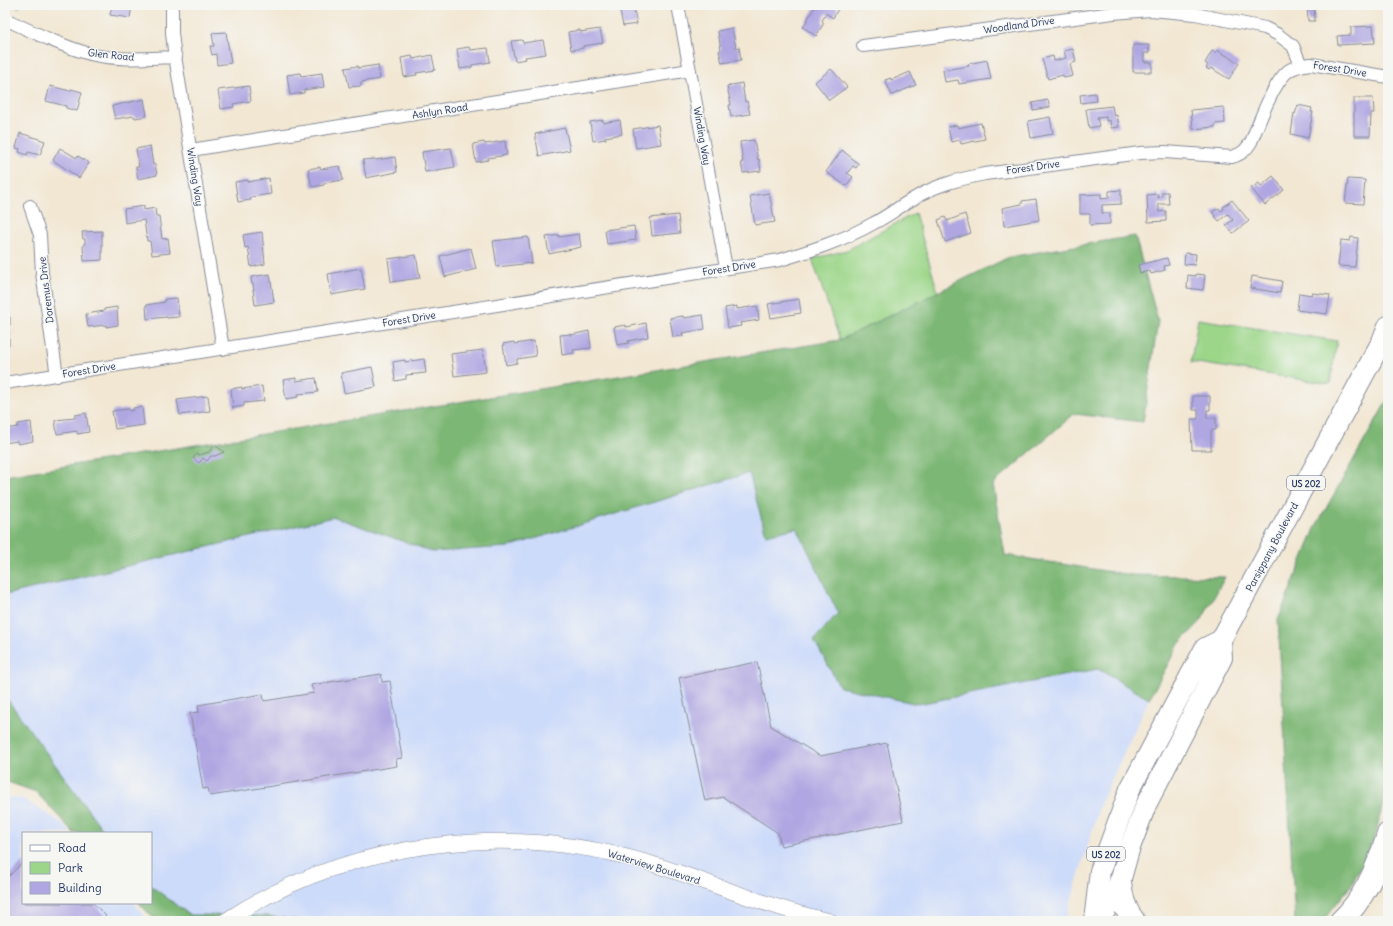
<svg xmlns="http://www.w3.org/2000/svg" width="1393" height="926" font-family="Delius,sans-serif">
<style>
.built{fill:#cddbfa}
.green{fill:#9cd689;stroke:#5c8274}
.forest{fill:#7db775;stroke:#4c736a}
.lines{fill:none;stroke-linecap:round;stroke-linejoin:round}
.stream{stroke:#46abc6;stroke-width:3.5}
.building{fill:#b0a7e2}
.minor-casing{stroke:#868b98;stroke-width:14}
.tertiary-casing{stroke:#868b98;stroke-width:16}
.primary-casing{stroke:#868b98;stroke-width:22}
.motorway-casing{stroke:#868b98;stroke-width:24}
.minor{stroke:#fff;stroke-width:12}
.tertiary{stroke:#fff;stroke-width:15}
.primary{stroke:#fff;stroke-width:20}
.motorway{stroke:#fff;stroke-width:22}
.labels{text-anchor:middle;dominant-baseline:central;stroke-width:3;stroke-linejoin:round;paint-order:stroke}
.shield{fill:#f6f6f2;stroke:#5d6b8a;stroke-width:1}
.shield-label{font-size:9px;font-weight:bold;fill:#1b2f5e}
.street-label{font-size:10px;fill:#1b2f5e;stroke:#f6f6f2}
</style>
<rect width="100%" height="100%" fill="#f6f6f2"/>
<filter id="ink" filterUnits="userSpaceOnUse"><feTurbulence type="fractalNoise" baseFrequency=".025" numOctaves="2"/><feDisplacementMap in="SourceGraphic" scale="8" xChannelSelector="R" yChannelSelector="G"/><feConvolveMatrix kernelMatrix="1 2 1 2 8 2 1 2 1" color-interpolation-filters="sRGB"/></filter>
<filter id="wash" filterUnits="userSpaceOnUse"><feTurbulence type="fractalNoise" baseFrequency=".012" numOctaves="4" result="noise"/><feDisplacementMap in="SourceGraphic" scale="16" xChannelSelector="R" yChannelSelector="G"/><feGaussianBlur stdDeviation="0.9" result="paint"/><feColorMatrix in="noise" values="0 0 0 0 0 0 0 0 0 0 0 0 0 0 0 0 0 1.4 0 .05"/><feComposite in="paint" operator="in"/></filter>
<g filter="url(#wash)">
<rect width="100%" height="100%" fill="#f2e7d3"/>
<!-- built -->
<path class="built" d="M749,473L766,535L797,528L838,613L814,640L918,704L1098,669L1149,699L1100,805L1065,921H306L266,916L190,915L151,886V833H105L5,696V595L334,517L433,552L508,547Z
M5,797L23,799L59,821L71,833H23V903H134L149,921H5Z"/>
<!-- green -->
<path class="green" d="M915,213L938,293L840,340L812,259L847,250Z
M1198,319L1337,341L1330,384L1191,362Z"/>
<!-- forest -->
<path class="forest" d="M1135,236L1158,321L1143,422L1074,414L993,484L1005,555L1131,575L1225,577L1201,621L1179,644L1149,699L1098,669L918,704L840,687L814,640L838,613L797,528L766,535L749,473L508,547L433,552L334,517L5,595V476L840,340L1009,257Z
M1388,399V781L1375,837L1352,884L1326,917L1314,921H1295L1278,620L1316,526Z
M5,696L105,833H74L36,792L5,781Z
M151,886L190,915L266,916L306,921H156L139,903H151Z"/>
<g class="lines">
<!-- stream -->
<path class="stream" d="M18,6L19,5"/>
</g>
<g id="blocks">
<!-- building -->
<path class="building" d="M112,5H132L130,18L110,15Z
M617,5H633L637,24L623,26L619,6L617,7Z
M816,5H832L838,9L833,18L826,13L822,21L824,23L816,36L803,27Z
M1307,5H1314L1315,21H1308Z
M1373,26L1375,43L1338,45L1337,36L1351,35V27Z
M732,28L736,48L739,47L741,60L722,63L719,51L721,50L718,31Z
M600,29L603,43L583,46V48L571,50L568,32L580,30V32Z
M226,32L231,63L217,65L216,54L212,55L210,46H214L212,33Z
M522,40L523,43L543,40L546,54L525,57L526,59L515,61L511,41Z
M1133,45H1149V53H1144V62H1152V72H1133Z
M469,47L470,50L488,48L490,62L472,65V67L460,69L457,49Z
M1073,49L1076,62L1070,64L1073,76L1064,78L1063,75L1048,79L1042,59L1053,56L1054,61L1066,58L1064,51Z
M1217,50L1239,63L1229,79L1211,68L1209,70L1206,68L1208,65L1205,63L1212,51L1215,53Z
M432,55L435,70L416,73L417,75L404,77L401,58L412,56L413,59Z
M987,60L991,79L959,84L958,80L945,82L943,70L969,66L968,64Z
M378,65L380,79L361,82V86L349,87L345,68L358,66V68Z
M831,69L847,87L829,100L815,82Z
M910,72L916,85L892,95L885,80L891,78V80Z
M300,73L301,76L322,73L324,87L304,90V93L290,95L287,75Z
M742,83L745,102L747,101L750,114L731,117L729,105H731L727,86Z
M50,86L70,91L71,89L82,92L77,111L66,108V106L46,101Z
M249,86L251,101L233,104L234,107L221,109L218,90Z
M1095,93L1096,101L1081,103L1080,95Z
M1354,98H1373L1374,113H1371L1370,136H1354Z
M144,99L147,116L135,118L134,116L115,119L112,106Z
M1048,100L1050,107L1033,110L1032,103Z
M1298,105L1312,108L1311,112H1313L1308,138L1291,134L1294,113L1295,114Z
M1112,106L1114,116L1117,115L1119,127L1111,128L1110,120L1106,121V117L1097,118L1099,126L1089,128L1086,109Z
M1224,107L1225,123L1215,124V127L1193,129L1191,110Z
M1050,117L1053,134L1031,138L1028,121Z
M603,120V123L620,120L622,134L605,137L606,139L593,141L590,122Z
M981,123L985,139L961,144L960,140L951,142L948,127L957,125L958,128Z
M658,125L661,144L636,148L633,129Z
M565,128L570,150L539,156L535,134Z
M20,133L45,141L40,155L28,152L27,155L19,152L20,149L16,148Z
M754,140L758,160L759,159L761,171L743,173L741,162H743L740,142Z
M505,141L507,155L488,158V160L476,162L473,144L484,142L485,144Z
M150,146L153,165L155,164L157,175L138,179L136,167H139L136,149Z
M60,148L77,158L78,156L89,163L79,178L53,160Z
M451,148L455,167L425,172L422,152Z
M842,150L859,164L856,168L853,166L847,173L853,177L846,186L826,172Z
M395,157L397,172L366,178L363,160L375,159L376,160Z
M340,166L343,180L324,183V185L312,187L308,169L320,167L321,169Z
M1273,176L1284,190L1265,205L1251,188L1259,183L1261,186Z
M269,178L271,194L251,197V200L238,202L235,182L248,180V182Z
M1348,179L1365,180L1363,204L1345,203Z
M1121,190V204L1102,205V213H1110V224L1090,225V214H1080V195L1101,194V199L1109,198V191Z
M1162,192H1168L1169,204H1159V212L1166,211V221L1148,222L1147,195L1158,194V198L1162,197Z
M769,193L775,222L755,225L750,196Z
M1036,199L1039,220L1004,226L1002,208L1022,204V201Z
M1232,200L1249,221L1233,233L1226,225L1233,220L1228,214L1219,221L1212,212L1219,208L1221,211L1224,209L1223,207Z
M144,206V210L155,208L156,216H159L162,239L168,238L170,253L152,255L150,241H147L144,220L125,223L124,209Z
M965,214L971,233L945,242L938,220L945,217L947,221Z
M678,215L680,233L652,236L650,218Z
M634,226L636,240L607,244L605,230Z
M102,231V260L84,261L83,245L85,244V239H83L82,232Z
M262,232L265,264L251,267L248,247L245,248L243,235Z
M579,234L581,247L549,254L546,237L559,235V237Z
M528,237L532,263L497,267L493,241Z
M1351,237L1358,238L1355,267L1338,266L1341,240L1350,241Z
M471,248L476,269L445,277L440,256Z
M1185,253L1196,254L1195,265L1184,264Z
M416,255L420,278L391,282L388,259Z
M1167,258L1169,265L1164,266L1165,270L1151,274L1150,271L1140,273L1138,265Z
M361,268L365,289L331,295L328,274Z
M270,274L274,302L255,305L253,290H254L253,284H252L251,277Z
M1196,274L1205,275L1203,290L1187,288L1188,275L1196,276Z
M1252,276L1282,281L1280,293L1250,288Z
M1299,293L1312,295V293L1330,295L1327,314L1297,310Z
M177,298L179,317L167,318V317L147,319L146,305L165,302V299Z
M799,299L801,313L771,318L768,304Z
M737,306V309L757,306L759,320L740,323L741,326L728,328L725,308Z
M117,307L118,325L106,327V325L88,327L86,314L104,311V309Z
M703,315L705,329L682,333L683,336L673,337L670,318L683,316L684,318Z
M5,317H10V325H8L7,330H9V345H5Z
M646,323L648,337L628,341L629,343L617,345L614,327L626,325V327Z
M589,331L591,348L573,350L574,353L562,355L560,335L571,334V335Z
M534,341L536,356L517,359V363L506,365L503,344L514,342L515,344Z
M483,350L486,372L454,376L451,354Z
M424,359L426,373L406,375V379L395,381L393,362L405,360V362Z
M372,367L376,387L344,393L341,373Z
M296,378V381L316,378L318,392L298,394V397L286,399L283,380Z
M262,386L264,401L244,403V406L233,408L231,389L242,387V389Z
M208,396L210,411L180,415L177,400Z
M1193,396H1210V410H1207V418H1216V430H1211V450H1192L1191,419H1198V410H1193Z
M142,407L144,425L115,429L112,411L129,409V411L134,410L133,408Z
M86,413L89,432L77,434V431L57,434L55,420L75,418V415Z
M31,422L33,441L18,444L17,441L5,443V429L18,427V424Z
M215,445L224,452L215,456H211L207,461L203,458L199,463L193,458L197,454L199,455L209,452Z
M757,662L771,726L820,756L887,743L903,821L781,846L778,833L723,797L705,801L679,678Z
M381,674L382,682L390,681L402,758L396,759L397,766L210,796L208,788L203,789L190,713L199,712L198,705L263,694L264,701L314,693L311,685Z
M23,862V903H93L106,916L100,921H5V880Z"/>
</g>
</g>
<g filter="url(#ink)">
<use href="#blocks" fill-opacity="0" stroke="#868b98" stroke-width="1"/>
<g class="lines">
<defs>
<path id="minor" d="M172,5V33L174,50L223,349
M678,5L726,268
M5,19C33,32 61,46 90,54C118,61 148,58 176,57
M863,46L1113,13L1151,10L1195,14L1265,28L1277,34L1293,46L1301,65
M191,150L690,70
M30,206L40,235L42,273L57,376
M5,383L780,260C813,250 844,240 874,223C888,216 900,206 913,199C935,185 960,179 985,174L1140,153L1165,152L1232,157C1242,154 1246,150 1251,142C1259,123 1273,83 1288,71C1295,66 1303,65 1311,64L1388,77"/>
<path id="tertiary" d="M225,921C348,840 508,821 649,863C709,881 768,908 830,921"/>
<path id="primary" d="M1094,921L1100,871L1130,789L1205,648L1221,640
M1100,921L1120,882L1129,850L1146,805L1222,658L1221,640L1382,341L1388,326"/>
<path id="motorway" d="M1120,882C1122,897 1124,909 1134,921
M1341,921C1365,898 1379,865 1388,834"/>
</defs>
<!-- minor casing -->
<use href="#minor" class="minor-casing"/>
<!-- tertiary casing -->
<use href="#tertiary" class="tertiary-casing"/>
<!-- primary casing -->
<use href="#primary" class="primary-casing"/>
<!-- motorway casing -->
<use href="#motorway" class="motorway-casing"/>
<!-- minor -->
<use href="#minor" class="minor"/>
<!-- tertiary -->
<use href="#tertiary" class="tertiary"/>
<!-- primary -->
<use href="#primary" class="primary"/>
<!-- motorway -->
<use href="#motorway" class="motorway"/>
</g>
</g>
<g class="labels">
<!-- shield labels -->
<g class="shield">
<rect x="1287" y="476" width="38" height="14" rx="3"/>
<rect x="1087" y="847" width="38" height="14" rx="3"/>
</g>
<g class="shield-label">
<text x="1306" y="483">US 202</text>
<text x="1106" y="854">US 202</text>
</g>
<!-- street labels -->
<g class="street-label">
<text transform="translate(1019 25) rotate(-8)">Woodland Drive</text>
<text transform="translate(111 55) rotate(6)">Glen Road</text>
<text transform="translate(1340 69) rotate(9)">Forest Drive</text>
<text transform="translate(440 111) rotate(-9)">Ashlyn Road</text>
<text transform="translate(702 136) rotate(80)">Winding Way</text>
<text transform="translate(1033 167) rotate(-8)">Forest Drive</text>
<text transform="translate(195 177) rotate(81)">Winding Way</text>
<text transform="translate(729 268) rotate(-9)">Forest Drive</text>
<text transform="translate(46 290) rotate(-97)">Doremus Drive</text>
<text transform="translate(409 319) rotate(-9)">Forest Drive</text>
<text transform="translate(89 370) rotate(-9)">Forest Drive</text>
<text transform="translate(1272 547) rotate(-62)">Parsippany Boulevard</text>
<text transform="translate(654 867) rotate(17)">Waterview Boulevard</text>
</g>
</g>
<!-- margin -->
<rect width="1393" height="926" fill="none" stroke="#f6f6f2" stroke-width="20"/>
<!-- legend -->
<rect x="22" y="832" width="130" height="72" fill="#f6f6f2" stroke="#9ea6b7"/>
<rect x="30" y="845" width="20" height="6" fill="#ffffff" stroke="#9ea6b7"/>
<text x="58" y="852" font-size="12" fill="#1b2f5e">Road</text>
<rect x="30" y="862" width="20" height="12" fill="#9cd689" stroke="#9ea6b7"/>
<text x="58" y="872" font-size="12" fill="#1b2f5e">Park</text>
<rect x="30" y="882" width="20" height="12" fill="#b0a7e2" stroke="#9ea6b7"/>
<text x="58" y="892" font-size="12" fill="#1b2f5e">Building</text>
</svg>
